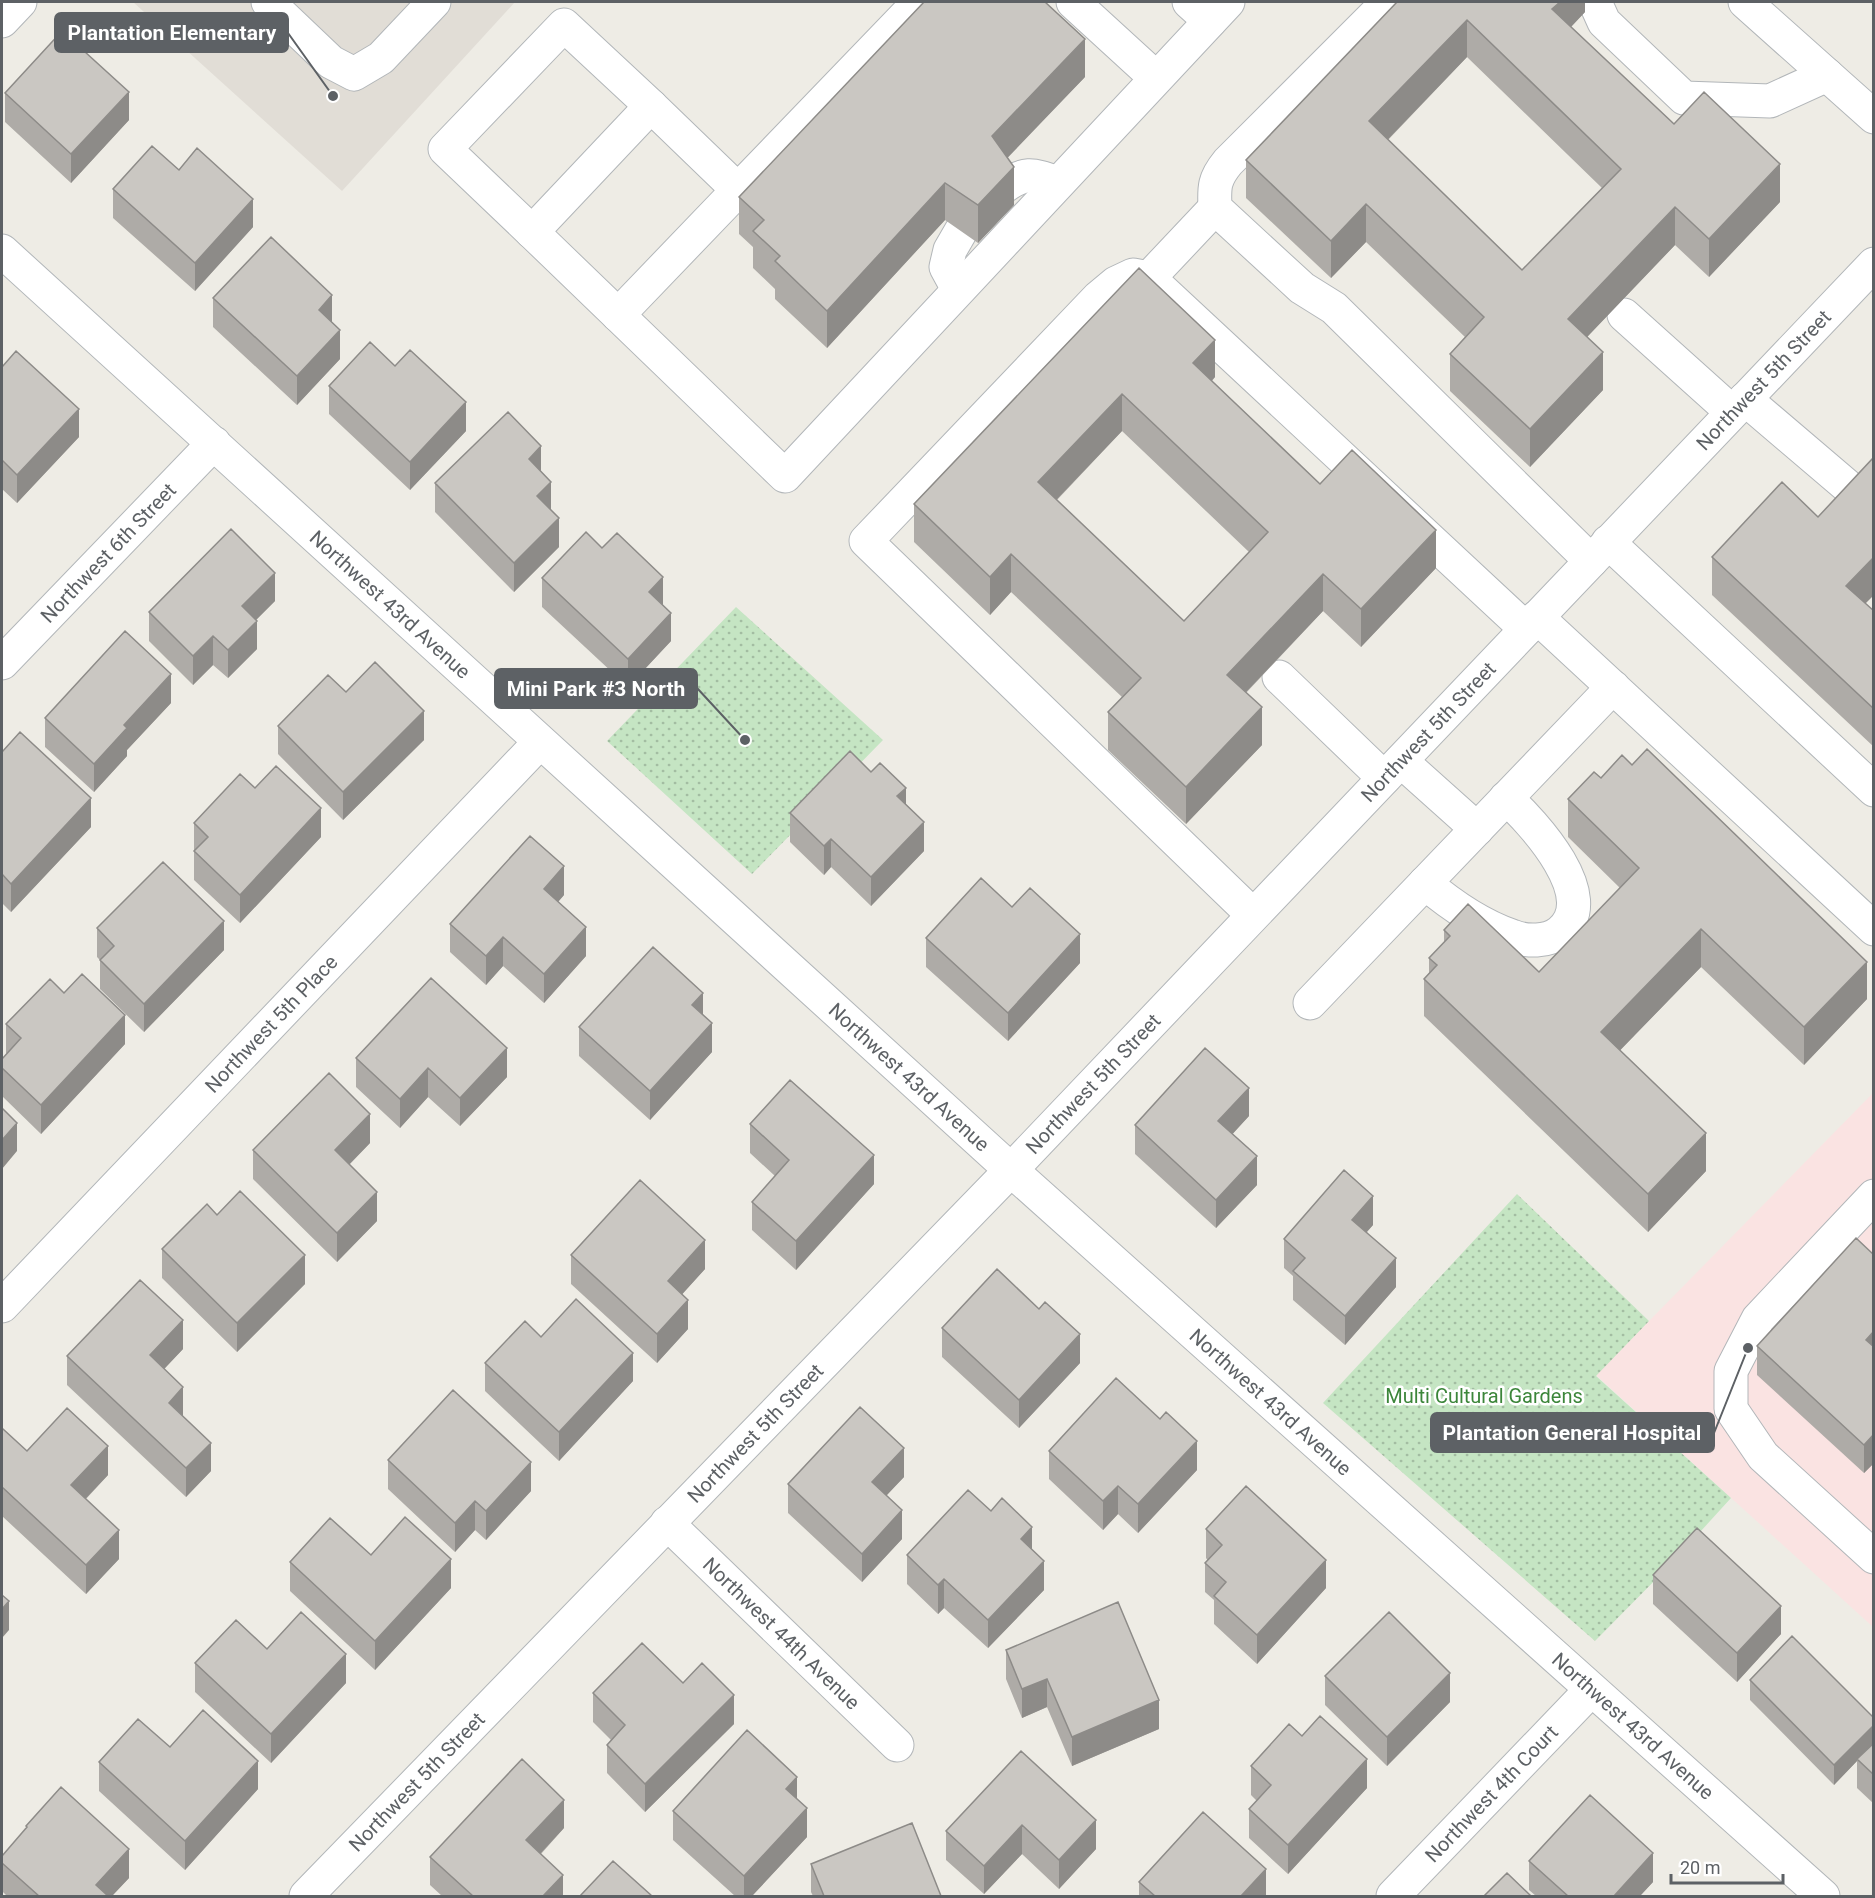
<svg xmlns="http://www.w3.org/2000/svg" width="1875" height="1898" font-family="Roboto,sans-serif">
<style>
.education{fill:#e1ddd6}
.medical{fill:#fae3e2}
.park{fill:url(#park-dots)}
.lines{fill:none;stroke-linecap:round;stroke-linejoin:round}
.minor-casing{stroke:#b2b6b9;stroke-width:35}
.minor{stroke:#fff;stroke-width:33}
.wall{fill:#aeaba7;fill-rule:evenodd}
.shaded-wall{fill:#8d8b88}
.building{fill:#cac7c2;stroke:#8d8b88;stroke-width:1.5;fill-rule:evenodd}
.labels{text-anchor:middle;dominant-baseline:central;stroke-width:5;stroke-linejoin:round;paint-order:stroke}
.street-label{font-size:20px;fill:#5d6165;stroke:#fff}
.park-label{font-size:20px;fill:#3c863a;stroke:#fff}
.leader{fill:none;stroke:#5d6165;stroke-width:2}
.callout-dot{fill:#5d6165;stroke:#fff;stroke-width:2}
.callout{fill:#5d6165;stroke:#5d6165;stroke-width:2}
.callout-label{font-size:21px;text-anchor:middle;font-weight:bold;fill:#fff}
</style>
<defs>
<pattern id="park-dots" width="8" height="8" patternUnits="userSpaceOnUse" patternTransform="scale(1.5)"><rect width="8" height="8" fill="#c5e5c3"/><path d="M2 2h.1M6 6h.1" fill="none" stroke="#a3bda2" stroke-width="1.8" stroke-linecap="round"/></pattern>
</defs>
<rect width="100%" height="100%" fill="#eeece5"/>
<!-- education -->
<path class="education" d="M133,2H515L342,191Z"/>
<!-- medical -->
<path class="medical" d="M1873,1093V1627L1596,1375Z"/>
<!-- park -->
<path class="park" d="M736,607L883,740L752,874L607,741Z
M1517,1194L1649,1321L1596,1376L1731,1498L1670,1565L1595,1641L1323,1403Z"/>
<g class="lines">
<defs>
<g id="minor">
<path d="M268,2L331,62L354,74L381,58L434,2"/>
<path d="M919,2L738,190L651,106L532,232L785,476L1228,2"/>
<path d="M1073,2L1156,78"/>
<path d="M1189,2L1210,21"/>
<path d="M1388,2L1228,162C1214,179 1214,187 1215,208L1302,288L1334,308L1591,561"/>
<path d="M1595,2L1604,22L1684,98L1770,101L1827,75"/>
<path d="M1745,2L1874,117"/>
<path d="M2,21L20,2"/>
<path d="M1002,188C1025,171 1032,174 1058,183"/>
<path d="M532,232L445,149L564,25L651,106"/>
<path id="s1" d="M2,251L1011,1170L1823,1896"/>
<path d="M1149,278L1215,208"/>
<path d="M958,289L946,267L950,250L961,231"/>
<path d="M618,315L738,190"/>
<path d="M1624,315L1732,412"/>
<path d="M1745,399L1846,485"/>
<path d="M1608,542L1874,790"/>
<path d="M1537,617L1874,929"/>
<path id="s2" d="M2,663L214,443"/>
<path d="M1279,677L1384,778"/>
<path d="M1401,761L1477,829"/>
<path d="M1425,883C1451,905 1480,925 1512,936C1526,942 1548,942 1560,932C1603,898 1533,822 1506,798"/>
<path d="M1253,915L866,541L1098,298L1116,283L1133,275L1149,278L1526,629"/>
<path d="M1310,1003L1613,687"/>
<path d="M1874,1196L1758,1319L1731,1371V1409L1763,1456L1874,1557"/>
<path id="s3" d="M2,1306L540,742"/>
<path id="s4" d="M667,1523L897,1745"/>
<path id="s5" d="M306,1896L1011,1170L1874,264"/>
<path id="s6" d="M1393,1896L1591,1690"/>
</g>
</defs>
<!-- minor casing -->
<use href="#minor" class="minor-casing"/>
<!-- minor -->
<use href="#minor" class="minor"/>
</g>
<!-- wall -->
<path class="wall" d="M1397,2H1585V12L1571,27L1674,124L1780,202L1709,277L1675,245L1587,337L1603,390L1530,467L1450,391V354L1465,337L1366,242L1331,278L1246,198V160ZM1467,57L1602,188L1522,270L1388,140Z
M1085,77L1007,157L1014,205L978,243L945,220L827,348L775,299V289L753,268V247L739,234V197Z
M5,93L129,120L71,183L5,122Z
M179,170L253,227L195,291L113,218V189Z
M1139,268L1215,377L1212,381L1320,484L1436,568L1361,647L1323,611L1246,693L1262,745L1186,824L1108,750V712L1122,697L1011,592L990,615L914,542V504ZM1122,431L1249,552L1184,621L1057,500Z
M213,298L332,323L340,359L297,405L213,327Z
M2,367L79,437L17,503L2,489Z
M329,386L466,431L410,490L329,414Z
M541,471L559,547L514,592L435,512V483Z
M1818,517L1865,603L1874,611V747L1712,595V557Z
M542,578L663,605L671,641L628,687L542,607Z
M275,601L256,620L257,649L228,678L213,665L193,685L149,641V612Z
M346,692L424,740L343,820L278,754V726Z
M171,703L127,750V756L94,792L45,747V718Z
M2,752L91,827L11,912L2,903Z
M1601,778L1867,999L1804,1065L1701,967L1620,1050L1706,1171L1648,1232L1424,1016V979L1429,973V958L1444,943V930L1539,972L1620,888L1568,837V799Z
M255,788L321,837L240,923L194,880V823Z
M906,805L924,851L871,906L831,867L824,875L790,842V813Z
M564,895L558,902L586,956L544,1003L503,966L486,985L450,952V924Z
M1012,907L1080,963L1008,1041L926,967V938Z
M97,928L224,950L144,1032L100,989V960L97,957Z
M64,993L125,1044L41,1134L2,1096V1059L7,1053H6V1024Z
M703,1015L712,1052L650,1120L579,1056V1027Z
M356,1058L507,1077L460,1126L428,1097L400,1128L356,1087Z
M1249,1116L1232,1134L1257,1185L1216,1228L1135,1154V1125Z
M750,1124L874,1184L796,1270L752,1230V1202L775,1176L750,1153Z
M370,1143L349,1165L377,1221L337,1262L253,1179V1150Z
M217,1215L305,1284L237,1352L162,1278V1249Z
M1373,1225L1367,1232L1396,1287L1345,1345L1293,1300V1276L1284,1268V1239Z
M571,1255L705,1269L682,1294L688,1329L657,1363L571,1284Z
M1874,1255V1463L1864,1473L1757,1375V1346Z
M942,1328L1080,1363L1019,1428L942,1357Z
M541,1337L633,1381L559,1461L485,1391V1363Z
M183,1349L164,1369L183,1416L211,1471L186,1497L67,1385V1356Z
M2,1430L27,1451L108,1475L86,1499L119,1559L86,1594L2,1516Z
M1049,1451L1197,1470L1138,1533L1118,1514L1103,1530L1049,1479Z
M388,1460L531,1491L486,1540L475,1530L455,1552L388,1489Z
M904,1477L886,1495L902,1539L862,1582L788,1513V1484Z
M1206,1529L1326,1588L1257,1664L1214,1624V1600L1205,1592V1563L1208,1561L1206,1558Z
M1032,1550L1044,1590L988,1648L944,1608L938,1614L907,1584V1555Z
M290,1562L451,1588L375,1670L290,1591Z
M1653,1575L1781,1634L1737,1682L1653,1604Z
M267,1649L346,1683L271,1763L195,1692V1663Z
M1006,1650L1159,1729L1072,1766L1047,1707L1022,1718L1006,1679Z
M1325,1676L1450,1702L1387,1766L1325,1705Z
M1750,1680L1874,1718V1804L1857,1788V1761L1834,1785L1750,1700Z
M683,1683L734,1724L645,1812L607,1773V1745L611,1740L593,1722V1693Z
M1302,1736L1367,1788L1288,1874L1249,1838V1809L1257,1801L1251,1795V1766Z
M170,1747L258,1789L185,1870L99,1791V1762Z
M797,1799L807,1837L752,1896H735L673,1840V1811Z
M1096,1820V1849L1059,1889L1022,1854L984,1894L946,1860V1831Z
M26,1826L129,1878L112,1896H7L2,1891V1856L26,1829Z
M564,1828L541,1854L563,1896H442L430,1885V1857Z
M1529,1861L1653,1882L1640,1896H1536L1529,1890Z
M811,1864L941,1896H813L811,1892Z
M1139,1882L1266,1896H1139Z"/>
<!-- shaded-wall -->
<path class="shaded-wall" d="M1560,2H1585V12L1552,47V9Z
M1467,20V57L1369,159V121Z
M1085,39V77L992,174V136Z
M129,92V120L71,183V154Z
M1780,164V202L1709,277V239Z
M1014,167V205L978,243V205Z
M945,183V220L827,348V311Z
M253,199V227L195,291V263Z
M1366,204V242L1331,278V241Z
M1675,207V245L1568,357V319Z
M332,295V324L319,310Z
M340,330V359L297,405V376Z
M1215,340V377L1193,400V363Z
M1603,352V390L1530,467V429Z
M1122,394V431L1038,519V482Z
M466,402V431L410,490V462Z
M79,409V437L17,503V475Z
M541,446V474L529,459Z
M551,482V511L537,496Z
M559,518V547L514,592V563Z
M1436,530V568L1361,647V609Z
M1011,554V592L990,615V577Z
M1874,557V595L1846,623V586Z
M275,573V601L242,634V606Z
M1323,574V611L1227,712V675Z
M663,577V606L649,592Z
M671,613V641L628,687V659Z
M257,621V649L228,678V650Z
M213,636V665L193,685V656Z
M171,674V703L127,750V756L94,792V764L124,725Z
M1262,707V745L1186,824V787Z
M424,711V740L343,820V792Z
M906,788V816L897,796Z
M91,798V827L11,912V884Z
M321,808V837L240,923V895Z
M924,822V851L871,906V877Z
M831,839V867L824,875V846Z
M564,866V895L544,918V889Z
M224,921V950L144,1032V1004Z
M586,927V956L544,1003V974Z
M1701,929V967L1601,1070V1032Z
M1080,934V963L1008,1041V1013Z
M503,937V966L486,985V956Z
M1867,962V999L1804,1065V1027Z
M703,993V1022L692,1005Z
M125,1015V1044L41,1134V1105Z
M712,1023V1052L650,1120V1091Z
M507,1048V1077L460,1126V1098Z
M428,1068V1097L400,1128V1099Z
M1249,1088V1116L1218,1150V1121Z
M370,1114V1143L335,1179V1150Z
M17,1123V1151L2,1169V1140Z
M1706,1133V1171L1648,1232V1194Z
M874,1155V1184L796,1270V1241Z
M1257,1156V1185L1216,1228V1200Z
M377,1192V1221L337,1262V1233Z
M1373,1196V1225L1352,1248V1220Z
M705,1240V1269L668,1310V1281Z
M305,1255V1284L237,1352V1323Z
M1396,1258V1287L1345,1345V1316Z
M688,1300V1329L657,1363V1334Z
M183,1320V1349L150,1384V1355Z
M1874,1331V1360L1866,1340Z
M1080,1334V1363L1019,1428V1400Z
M633,1353V1381L559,1461V1432Z
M183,1387V1416L169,1403Z
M1874,1434V1463L1864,1473V1445Z
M1197,1441V1470L1138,1533V1504Z
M211,1443V1471L186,1497V1468Z
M108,1446V1475L71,1514V1485Z
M904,1448V1477L872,1511V1482Z
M531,1462V1491L486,1540V1511Z
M1118,1486V1514L1103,1530V1501Z
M475,1501V1530L455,1552V1523Z
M902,1510V1539L862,1582V1554Z
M1032,1527V1556L1021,1539Z
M119,1530V1559L86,1594V1565Z
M451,1559V1588L375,1670V1641Z
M1326,1560V1588L1257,1664V1635Z
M1044,1561V1590L988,1648V1620Z
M944,1579V1608L938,1614V1585Z
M9,1601V1630L2,1638V1609Z
M1781,1606V1634L1737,1682V1653Z
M346,1654V1683L271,1763V1734Z
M1450,1673V1702L1387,1766V1737Z
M1047,1679V1707L1022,1718V1689Z
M734,1695V1724L645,1812V1784Z
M1159,1700V1729L1072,1766V1737Z
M1874,1725V1744L1857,1759V1761L1834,1785V1765Z
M1367,1759V1788L1288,1874V1845Z
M258,1761V1789L185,1870V1841Z
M797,1777V1806L786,1789Z
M564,1800V1828L526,1869V1840Z
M807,1808V1837L752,1896H744V1876Z
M1096,1820V1849L1059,1889V1860Z
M1022,1825V1854L984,1894V1866Z
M129,1849V1878L112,1896H96V1885Z
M1653,1853V1882L1640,1896H1614Z
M1266,1869V1896H1241Z
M563,1875V1896H543Z"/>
<!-- building -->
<path class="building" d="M924,2H1045L1085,39L992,136L1014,167L978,205L945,183L827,311L775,261L780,256L753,231L764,220L739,197Z
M1397,2H1560L1552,9L1674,124L1704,92L1780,164L1709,239L1675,207L1568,319L1603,352L1530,429L1450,354L1484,317L1366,204L1331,241L1246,160ZM1467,20L1621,169L1522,270L1369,121Z
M62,31L129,92L71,154L5,93Z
M152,146L179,170L197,148L253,199L195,263L113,189Z
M271,237L332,295L319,310L340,330L297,376L213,298Z
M1139,268L1215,340L1193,363L1320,484L1352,450L1436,530L1361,609L1323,574L1227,675L1262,707L1186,787L1108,712L1141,678L1011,554L990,577L914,504ZM1122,394L1268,532L1184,621L1038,482Z
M370,342L395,366L410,350L466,402L410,462L329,386Z
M16,351L79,409L17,475L2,460V367Z
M508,412L541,446L529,459L551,482L537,496L559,518L514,563L435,483Z
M1874,457V557L1846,586L1874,611V709L1712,557L1782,482L1818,517Z
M231,529L275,573L242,606L257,621L228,650L213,636L193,656L149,612Z
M586,532L602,548L617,533L663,577L649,592L671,613L628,659L542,578Z
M125,631L171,674L124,725L127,728L94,764L45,718Z
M375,662L424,711L343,792L278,726L328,675L346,692Z
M20,732L91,798L11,884L2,874V752Z
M1647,749L1867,962L1804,1027L1701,929L1601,1032L1706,1133L1648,1194L1424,979L1437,965L1429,958L1450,936L1444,930L1468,904L1539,972L1639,868L1568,799L1594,772L1601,778L1622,755L1632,765Z
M850,751L871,772L880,763L906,788L897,796L924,822L871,877L831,839L824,846L790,813Z
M276,766L321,808L240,895L194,851L208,837L194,823L240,774L255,788Z
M530,836L564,866L544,889L586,927L544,974L503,937L486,956L450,924Z
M163,862L224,921L144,1004L100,960L114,946L97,928Z
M981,878L1012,907L1030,888L1080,934L1008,1013L926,938Z
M653,947L703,993L692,1005L712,1023L650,1091L579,1027Z
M82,974L125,1015L41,1105L2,1068V1059L21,1038L6,1024L50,979L64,993Z
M431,978L507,1048L460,1098L428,1068L400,1099L356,1058Z
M1205,1048L1249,1088L1218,1121L1257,1156L1216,1200L1135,1125Z
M329,1073L370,1114L335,1150L377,1192L337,1233L253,1150Z
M790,1080L874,1155L796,1241L752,1202L789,1160L750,1124Z
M2,1108L17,1123L2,1140Z
M1344,1170L1373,1196L1352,1220L1396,1258L1345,1316L1293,1271L1305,1258L1284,1239Z
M640,1180L705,1240L668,1281L688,1300L657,1334L571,1255Z
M240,1191L305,1255L237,1323L162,1249L207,1204L217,1215Z
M1856,1238L1874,1255V1331L1866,1340L1874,1347V1434L1864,1445L1757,1346Z
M997,1269L1039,1309L1045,1302L1080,1334L1019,1400L942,1328Z
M140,1280L183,1320L150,1355L183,1387L169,1403L211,1443L186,1468L67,1356Z
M576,1299L633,1353L559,1432L485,1363L525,1321L541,1337Z
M1116,1378L1160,1419L1166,1412L1197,1441L1138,1504L1118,1486L1103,1501L1049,1451Z
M453,1390L531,1462L486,1511L475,1501L455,1523L388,1460Z
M860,1407L904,1448L872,1482L902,1510L862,1554L788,1484Z
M67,1408L108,1446L71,1485L119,1530L86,1565L2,1487V1430L3,1429L27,1451Z
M1246,1486L1326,1560L1257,1635L1214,1596L1226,1582L1205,1563L1222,1545L1206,1529Z
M968,1490L991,1511L1002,1498L1032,1527L1021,1539L1044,1561L988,1620L944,1579L938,1585L907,1555Z
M405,1517L451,1559L375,1641L290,1562L330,1518L371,1555Z
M1697,1528L1781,1606L1737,1653L1653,1575Z
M2,1595L9,1601L2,1609Z
M1118,1602L1159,1700L1072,1737L1047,1679L1022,1689L1006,1650Z
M301,1612L346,1654L271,1734L195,1663L236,1620L267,1649Z
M1389,1612L1450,1673L1387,1737L1325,1676Z
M1792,1636L1874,1718V1725L1834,1765L1750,1680Z
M642,1643L683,1683L702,1663L734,1695L645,1784L607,1745L625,1725L593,1693Z
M203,1710L258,1761L185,1841L99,1762L138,1719L170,1747Z
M1320,1716L1367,1759L1288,1845L1249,1809L1271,1785L1251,1766L1289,1724L1302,1736Z
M747,1730L797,1777L786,1789L807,1808L744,1876L673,1811Z
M1874,1743V1775L1857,1759Z
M1021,1751L1096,1820L1059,1860L1022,1825L984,1866L946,1831Z
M522,1759L564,1800L526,1840L563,1875L543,1896H473L430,1857Z
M61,1787L129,1849L96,1885L108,1896H39L2,1863V1856L27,1827L26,1826Z
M1590,1795L1653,1853L1614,1896H1568L1529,1861Z
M1203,1812L1266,1869L1241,1896H1155L1139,1882Z
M912,1823L941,1896H824L811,1864Z
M613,1861L652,1896H580Z
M1507,1873L1531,1896H1484Z"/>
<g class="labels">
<!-- street labels -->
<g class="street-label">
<text stroke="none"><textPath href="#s5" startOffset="2103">Northwest 5th Street</textPath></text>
<text stroke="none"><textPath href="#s2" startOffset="153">Northwest 6th Street</textPath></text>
<text stroke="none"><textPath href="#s1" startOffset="525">Northwest 43rd Avenue</textPath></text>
<text stroke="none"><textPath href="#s5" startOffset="1617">Northwest 5th Street</textPath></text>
<text stroke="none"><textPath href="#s3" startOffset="390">Northwest 5th Place</textPath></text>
<text stroke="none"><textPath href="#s1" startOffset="1227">Northwest 43rd Avenue</textPath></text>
<text stroke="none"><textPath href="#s5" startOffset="1131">Northwest 5th Street</textPath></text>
<text stroke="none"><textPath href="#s1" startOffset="1713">Northwest 43rd Avenue</textPath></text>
<text stroke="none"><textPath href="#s5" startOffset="645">Northwest 5th Street</textPath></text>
<text stroke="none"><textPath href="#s4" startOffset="159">Northwest 44th Avenue</textPath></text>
<text stroke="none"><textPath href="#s1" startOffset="2199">Northwest 43rd Avenue</textPath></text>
<text stroke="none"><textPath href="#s5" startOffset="159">Northwest 5th Street</textPath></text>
<text stroke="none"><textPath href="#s6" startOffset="142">Northwest 4th Court</textPath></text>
</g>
<!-- park labels -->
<g class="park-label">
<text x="1484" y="1396">Multi Cultural Gardens</text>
</g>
</g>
<!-- callouts -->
<path class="leader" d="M333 96L288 33M745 740L697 688M1748 1348L1714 1433"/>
<g class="callout-dot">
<circle cx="333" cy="96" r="6"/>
<circle cx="745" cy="740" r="6"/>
<circle cx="1748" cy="1348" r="6"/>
</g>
<g class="callout">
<rect x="55" y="13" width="233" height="39" rx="6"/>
<rect x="495" y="669" width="202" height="39" rx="6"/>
<rect x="1431" y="1413" width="283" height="39" rx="6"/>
</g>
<g class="callout-label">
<text x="172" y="40">Plantation Elementary</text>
<text x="596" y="696">Mini Park #3 North</text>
<text x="1572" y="1440">Plantation General Hospital</text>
</g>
<!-- border -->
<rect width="1875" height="1898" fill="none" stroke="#5d6165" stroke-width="6"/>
<!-- scale -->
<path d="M1671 1874v9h112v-9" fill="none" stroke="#5d6165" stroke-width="3"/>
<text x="1680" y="1874" font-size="18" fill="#5d6165" stroke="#ffffff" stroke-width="4.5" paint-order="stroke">20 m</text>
</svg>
